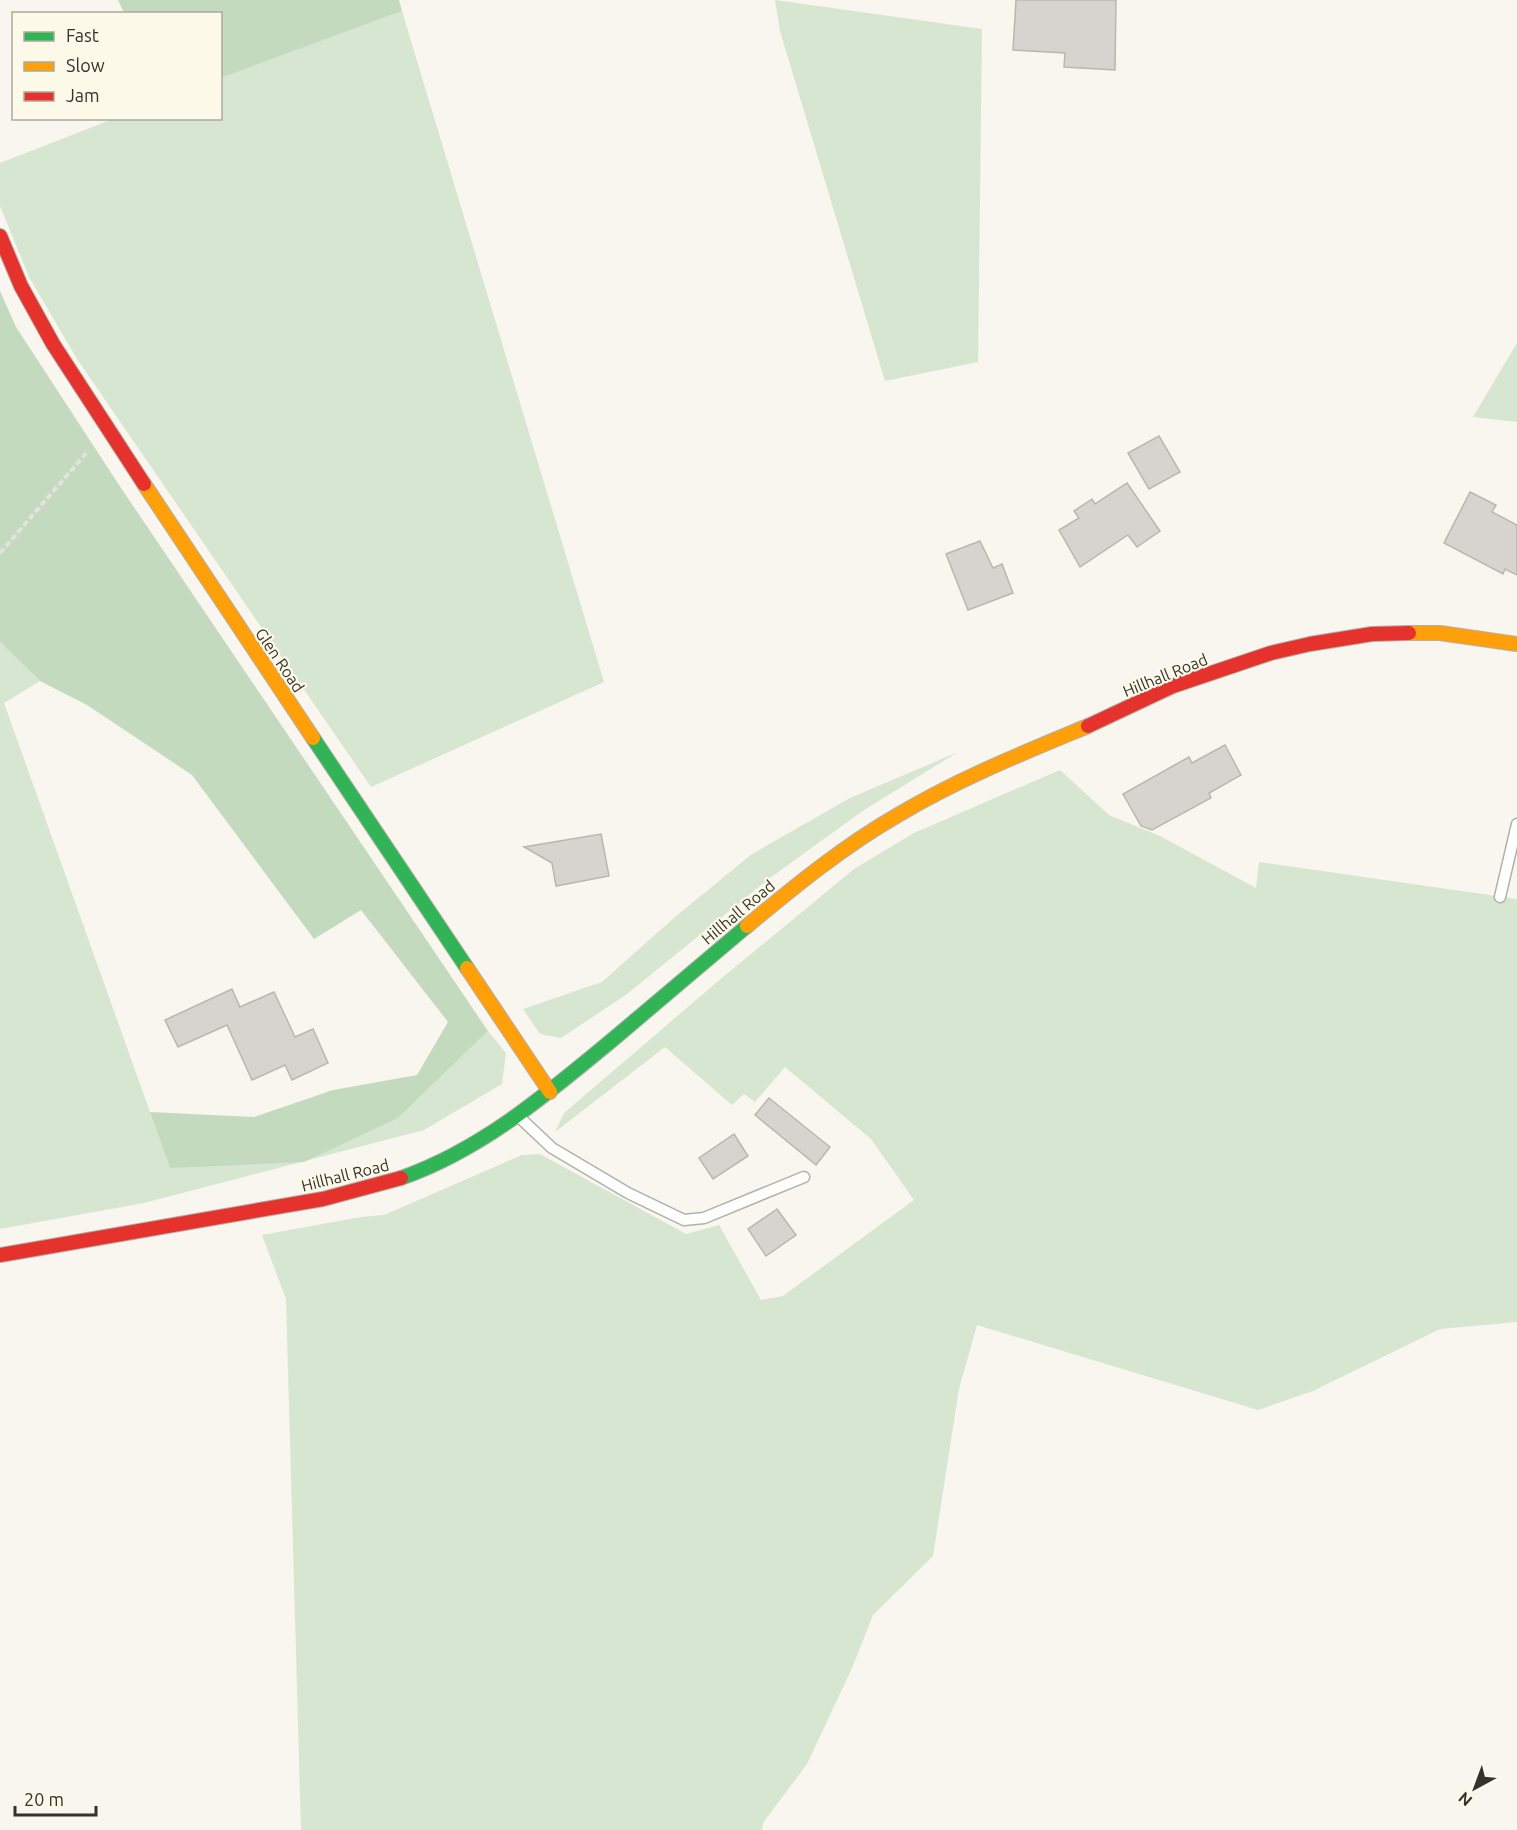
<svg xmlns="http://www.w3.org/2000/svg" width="1517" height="1830" font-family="Ubuntu,sans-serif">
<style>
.green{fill:#d7e6d1}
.forest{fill:#c4dabe}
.building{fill:#d7d3ce;stroke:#bab6b0;stroke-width:1.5}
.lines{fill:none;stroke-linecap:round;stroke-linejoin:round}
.lane-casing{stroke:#b2b0aa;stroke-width:13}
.fast-casing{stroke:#b2b0aa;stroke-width:16}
.slow-casing{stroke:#b2b0aa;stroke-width:16}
.jam-casing{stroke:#b2b0aa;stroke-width:16}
.path{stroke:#e2e2df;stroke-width:4;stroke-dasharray:6 3;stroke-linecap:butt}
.lane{stroke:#fefefc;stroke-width:10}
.fast{stroke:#30b455;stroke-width:14}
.slow{stroke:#ff9f0a;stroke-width:14}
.jam{stroke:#e5322d;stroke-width:14}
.labels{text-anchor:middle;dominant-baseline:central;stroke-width:4.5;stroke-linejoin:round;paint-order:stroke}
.street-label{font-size:16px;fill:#33322c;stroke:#fdf9e9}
</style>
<rect width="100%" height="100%" fill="#f8f6ee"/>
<!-- green -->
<path class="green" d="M775,0L982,29L978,362L885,381L780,31Z
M402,11L604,682L371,787L77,359L29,277L0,206V163L113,119L220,118L221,78Z
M1517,343V422L1473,417Z
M0,642L40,681L4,703L170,1168L398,1118L488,1031L506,1053L502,1084L424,1130L144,1203L0,1229Z
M958,752L864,810L770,878L627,994L561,1038L540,1034L523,1009L602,982L675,917L752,854L850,798Z
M1060,770L1109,815L1160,836L1256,888L1259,862L1517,899V1322L1440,1329L1313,1391L1258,1410L977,1325L959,1389L933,1556L873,1615L852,1668L807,1764L763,1823L762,1830H301L286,1299L262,1235L361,1217L384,1215L522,1155L540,1154L686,1234L719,1225L761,1300L783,1296L914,1200L871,1139L785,1067L755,1102L744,1094L732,1105L665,1047L555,1132L564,1113L717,982L854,869L914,833Z"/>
<!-- forest -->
<path class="forest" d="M118,0H399L402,11L221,78L220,14L124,13Z
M0,291L16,327L119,485L488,1031L398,1118L304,1162L170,1168L150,1112L254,1117L333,1090L417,1075L448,1022L361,910L314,939L192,775L87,705L40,681L0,642Z"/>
<!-- building -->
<path class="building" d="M1016,0H1116L1115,70L1064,67L1065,53L1013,50Z
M1159,436L1180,472L1149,489L1128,453Z
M1127,483L1160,531L1137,547L1128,535L1080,567L1059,530L1079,518L1074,511L1092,499L1095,504Z
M1470,492L1496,505L1492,512L1517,525V575L1505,569L1503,574L1444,543Z
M980,541L993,568L1002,564L1013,593L968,610L946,554Z
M1225,745L1241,775L1209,793L1211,798L1152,830L1141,826L1123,794L1189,757L1192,763Z
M601,834L609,876L556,886L552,863L524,847Z
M232,989L240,1007L274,992L295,1037L313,1029L328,1063L292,1080L285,1065L252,1080L227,1025L178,1047L165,1020Z
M769,1098L830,1147L816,1165L755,1115Z
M734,1134L748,1156L713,1179L699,1158Z
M777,1209L796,1235L766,1256L748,1229Z"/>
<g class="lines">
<defs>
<path id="lane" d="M1500,897L1517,824
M518,1116L552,1148L628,1193L684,1220L704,1218L804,1177"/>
<path id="fast" d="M313,738L467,968
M401,1178C481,1150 547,1094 611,1041C656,1003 702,964 747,926"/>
<path id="slow" d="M144,484L313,738
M1409,633H1440L1517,644
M747,926C795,886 844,846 898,815C958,779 1023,753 1088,726
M467,968L550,1092"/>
<path id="jam" d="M0,236L21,286L53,344L144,484
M1088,726L1173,686L1271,653L1310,644L1372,634L1409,633
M0,1255L323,1199L401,1178"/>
</defs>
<!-- lane casing -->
<use href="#lane" class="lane-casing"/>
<!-- fast casing -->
<use href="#fast" class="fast-casing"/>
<!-- slow casing -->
<use href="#slow" class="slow-casing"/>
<!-- jam casing -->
<use href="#jam" class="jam-casing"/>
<!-- path -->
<path class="path" d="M0,553L88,451"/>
<!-- lane -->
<use href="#lane" class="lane"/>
<!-- fast -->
<use href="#fast" class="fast"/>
<!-- slow -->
<use href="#slow" class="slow"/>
<!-- jam -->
<use href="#jam" class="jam"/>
</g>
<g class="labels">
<!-- street labels -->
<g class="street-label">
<text transform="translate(280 660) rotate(56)">Glen Road</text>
<text transform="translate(1165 675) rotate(-22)">Hillhall Road</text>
<text transform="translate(738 912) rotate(-40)">Hillhall Road</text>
<text transform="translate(345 1175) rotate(-14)">Hillhall Road</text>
</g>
</g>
<!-- legend -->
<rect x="12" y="12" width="210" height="108" fill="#fdf9e9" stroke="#aca99d" stroke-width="1.5"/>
<rect x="24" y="32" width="30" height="9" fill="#30b455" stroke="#aca99d" stroke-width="1.5"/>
<text x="66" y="42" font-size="18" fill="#33322c">Fast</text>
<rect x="24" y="62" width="30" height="9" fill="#ff9f0a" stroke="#aca99d" stroke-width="1.5"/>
<text x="66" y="72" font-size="18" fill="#33322c">Slow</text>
<rect x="24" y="92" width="30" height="9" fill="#e5322d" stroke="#aca99d" stroke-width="1.5"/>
<text x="66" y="102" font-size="18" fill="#33322c">Jam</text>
<!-- north arrow -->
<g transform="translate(1475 1788) rotate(221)" stroke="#fdf9e9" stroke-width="4.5" paint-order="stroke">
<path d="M0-4.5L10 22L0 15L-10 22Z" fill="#33322c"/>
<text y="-9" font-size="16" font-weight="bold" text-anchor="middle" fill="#33322c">N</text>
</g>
<!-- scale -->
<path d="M15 1806v9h81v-9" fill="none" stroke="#33322c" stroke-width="3"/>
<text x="24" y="1806" font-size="18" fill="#33322c" stroke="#fdf9e9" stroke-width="4.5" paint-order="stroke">20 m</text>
</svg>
